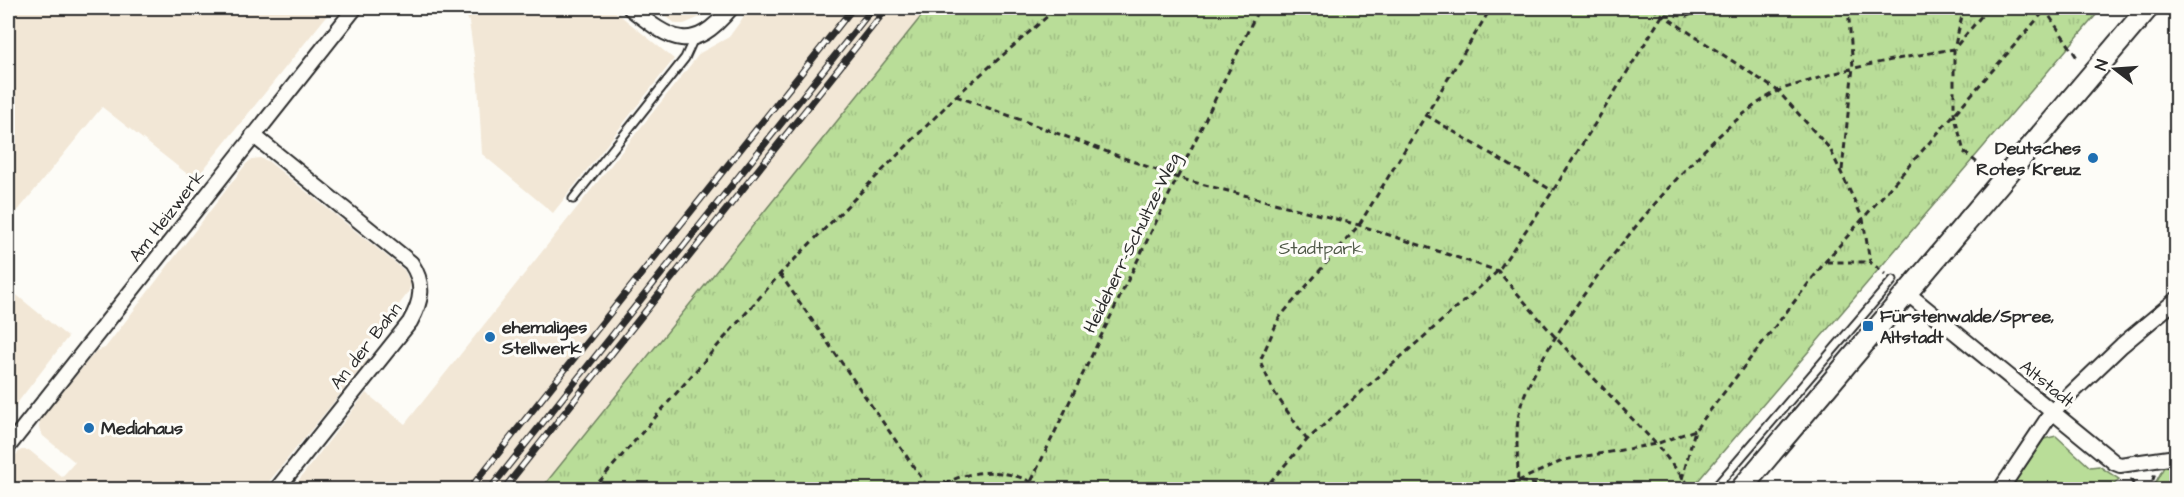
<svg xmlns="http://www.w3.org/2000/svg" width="2184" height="497" font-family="'Architects Daughter',sans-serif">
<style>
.built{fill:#f2e7d6}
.grass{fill:#b9dd98;stroke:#728462;stroke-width:1.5}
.park{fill:url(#park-tufts);stroke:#728462;stroke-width:1.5}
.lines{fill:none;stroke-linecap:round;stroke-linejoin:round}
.service-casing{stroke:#2b2b2b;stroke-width:11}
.minor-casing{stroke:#2b2b2b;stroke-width:18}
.secondary-casing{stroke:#2b2b2b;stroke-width:24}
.path{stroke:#2b2b2b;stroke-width:3;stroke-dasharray:6 4.5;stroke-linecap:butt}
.service{stroke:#fdfcf7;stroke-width:7}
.minor{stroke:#fdfcf7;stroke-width:14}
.secondary{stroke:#fdfcf7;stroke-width:20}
.rail-casing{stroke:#2b2b2b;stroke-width:7}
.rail{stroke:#fdfcf7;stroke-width:4.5;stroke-dasharray:14;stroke-linecap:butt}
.poi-dot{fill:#1f6fb2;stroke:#fdfcf7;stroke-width:2}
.labels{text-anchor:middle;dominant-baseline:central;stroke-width:6;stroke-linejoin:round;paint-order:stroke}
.poi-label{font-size:18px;font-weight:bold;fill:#2b2b2b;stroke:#fdfcf7;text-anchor:start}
.street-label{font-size:18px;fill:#2b2b2b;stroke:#fdfcf7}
.park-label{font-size:18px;fill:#4e5846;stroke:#fdfcf7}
</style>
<defs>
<pattern id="park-tufts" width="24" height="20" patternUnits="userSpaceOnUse" patternTransform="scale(1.5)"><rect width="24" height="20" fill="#b9dd98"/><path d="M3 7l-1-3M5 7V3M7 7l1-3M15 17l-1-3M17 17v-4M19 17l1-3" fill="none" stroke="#9fbe83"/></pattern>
</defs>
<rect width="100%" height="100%" fill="#fdfcf7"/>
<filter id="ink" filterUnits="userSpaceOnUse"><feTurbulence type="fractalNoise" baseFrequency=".0167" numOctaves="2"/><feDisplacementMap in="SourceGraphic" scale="12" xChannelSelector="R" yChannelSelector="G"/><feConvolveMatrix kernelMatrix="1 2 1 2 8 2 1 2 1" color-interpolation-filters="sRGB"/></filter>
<g filter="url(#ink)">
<!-- built -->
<path class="built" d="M8,8H333L195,180L102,107L8,223Z
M463,8H611L674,59L553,213L482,154L478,83L469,22Z
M655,8H713L707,14L684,24H676Z
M750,8H928L541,489L291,490L366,393L405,424L700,53L729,37Z
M260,158L268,161L404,270L411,284L408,293L363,351L368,360L263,489H8V462L21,450H29L62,477L75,462L43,436L39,428L40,419L96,351L105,348L246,164L252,159Z
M8,288L68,337L8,415Z"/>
<!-- grass -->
<path class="grass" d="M2056,436L2090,467L2099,466L2119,479L2109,489H2010L2044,439Z"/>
<!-- park -->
<path class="park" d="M928,8H2102L1691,489H541Z
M2176,465V489H2152L2164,467Z"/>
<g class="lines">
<defs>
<path id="service" d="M573,199L685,58L694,38
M1713,490L1893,280"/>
<path id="minor" d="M630,8C672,41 692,55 731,8
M253,135L411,263C425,284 422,301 410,322L276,490
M1907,293L2115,463L2120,465L2176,457
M8,447L355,8
M2000,490L2052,412L2122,345L2176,300"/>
<path id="secondary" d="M1740,490L2148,8"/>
</defs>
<!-- service casing -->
<use href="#service" class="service-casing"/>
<!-- minor casing -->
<use href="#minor" class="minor-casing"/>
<!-- secondary casing -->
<use href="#secondary" class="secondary-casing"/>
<!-- path -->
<path class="path" d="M1652,8L1778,91L1830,149L1863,219L1870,262L1885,274
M2044,8L2078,59
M1665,15L1687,16L1707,8
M956,96L1178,178L1359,225L1498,271L1555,337L1656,444L1693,490
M1426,115L1553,191
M1985,169L1964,152L1954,113V49L1988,8
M1842,170L1853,67L1848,8
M1827,262H1870
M780,274L930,490
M1307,440L1274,392L1260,361L1279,318L1359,225L1491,8
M1682,479L1695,430L1825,262L2047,8
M2130,479L2138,490
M1518,481L1564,460L1656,444L1695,430
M592,490L780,274L956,96L1057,8
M936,490C964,467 1014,466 1043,490
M1027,490L1259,8
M1263,490L1307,440L1498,271L1553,191L1667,8
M1479,490L1518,481L1566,490
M1517,490C1520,459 1512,429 1523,399C1551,322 1704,127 1778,91C1788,86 1801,84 1812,80C1859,65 1906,57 1954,49L1964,8
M2149,490L2155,474"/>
<!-- service -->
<use href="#service" class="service"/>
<!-- minor -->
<use href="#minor" class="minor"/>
<!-- secondary -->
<use href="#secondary" class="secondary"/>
<defs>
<path id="rail" d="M469,490L853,8
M489,490L873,8
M503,490L887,8"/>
</defs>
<!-- rail casing -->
<use href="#rail" class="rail-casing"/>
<!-- rail -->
<use href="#rail" class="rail"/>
</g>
</g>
<!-- markers -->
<g class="poi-dot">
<circle cx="2093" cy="158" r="6"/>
<rect x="1862" y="320" width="12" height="12" rx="3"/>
<circle cx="490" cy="337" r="6"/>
<circle cx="89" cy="428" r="6"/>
</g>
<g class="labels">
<!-- poi labels -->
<g class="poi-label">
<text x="2081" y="148" text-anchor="end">Deutsches<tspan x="2081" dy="21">Rotes Kreuz</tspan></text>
<text x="1880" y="316">Fürstenwalde/Spree,<tspan x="1880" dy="21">Altstadt</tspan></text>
<text x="502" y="327">ehemaliges<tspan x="502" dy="21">Stellwerk</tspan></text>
<text x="101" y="428">Mediahaus</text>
</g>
<!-- street labels -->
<g class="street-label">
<text transform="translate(167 216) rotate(-52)">Am Heizwerk</text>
<text transform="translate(1132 243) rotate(-64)">Heideherr-Schultze-Weg</text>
<text transform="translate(366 346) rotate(-52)">An der Bahn</text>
<text transform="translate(2047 384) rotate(39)">Altstadt</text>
</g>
<!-- park labels -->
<g class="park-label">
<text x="1321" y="248">Stadtpark</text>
</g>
</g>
<!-- margin -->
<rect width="2184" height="497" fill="none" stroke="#fdfcf7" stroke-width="30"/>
<rect x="15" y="15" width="2154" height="467" fill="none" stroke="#2b2b2b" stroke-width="2" filter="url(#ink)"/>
<!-- north arrow -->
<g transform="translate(2115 69) rotate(287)" stroke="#fdfcf7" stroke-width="4.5" paint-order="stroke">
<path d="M0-4.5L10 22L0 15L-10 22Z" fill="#2b2b2b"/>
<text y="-9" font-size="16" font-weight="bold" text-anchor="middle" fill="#2b2b2b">N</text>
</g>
</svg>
